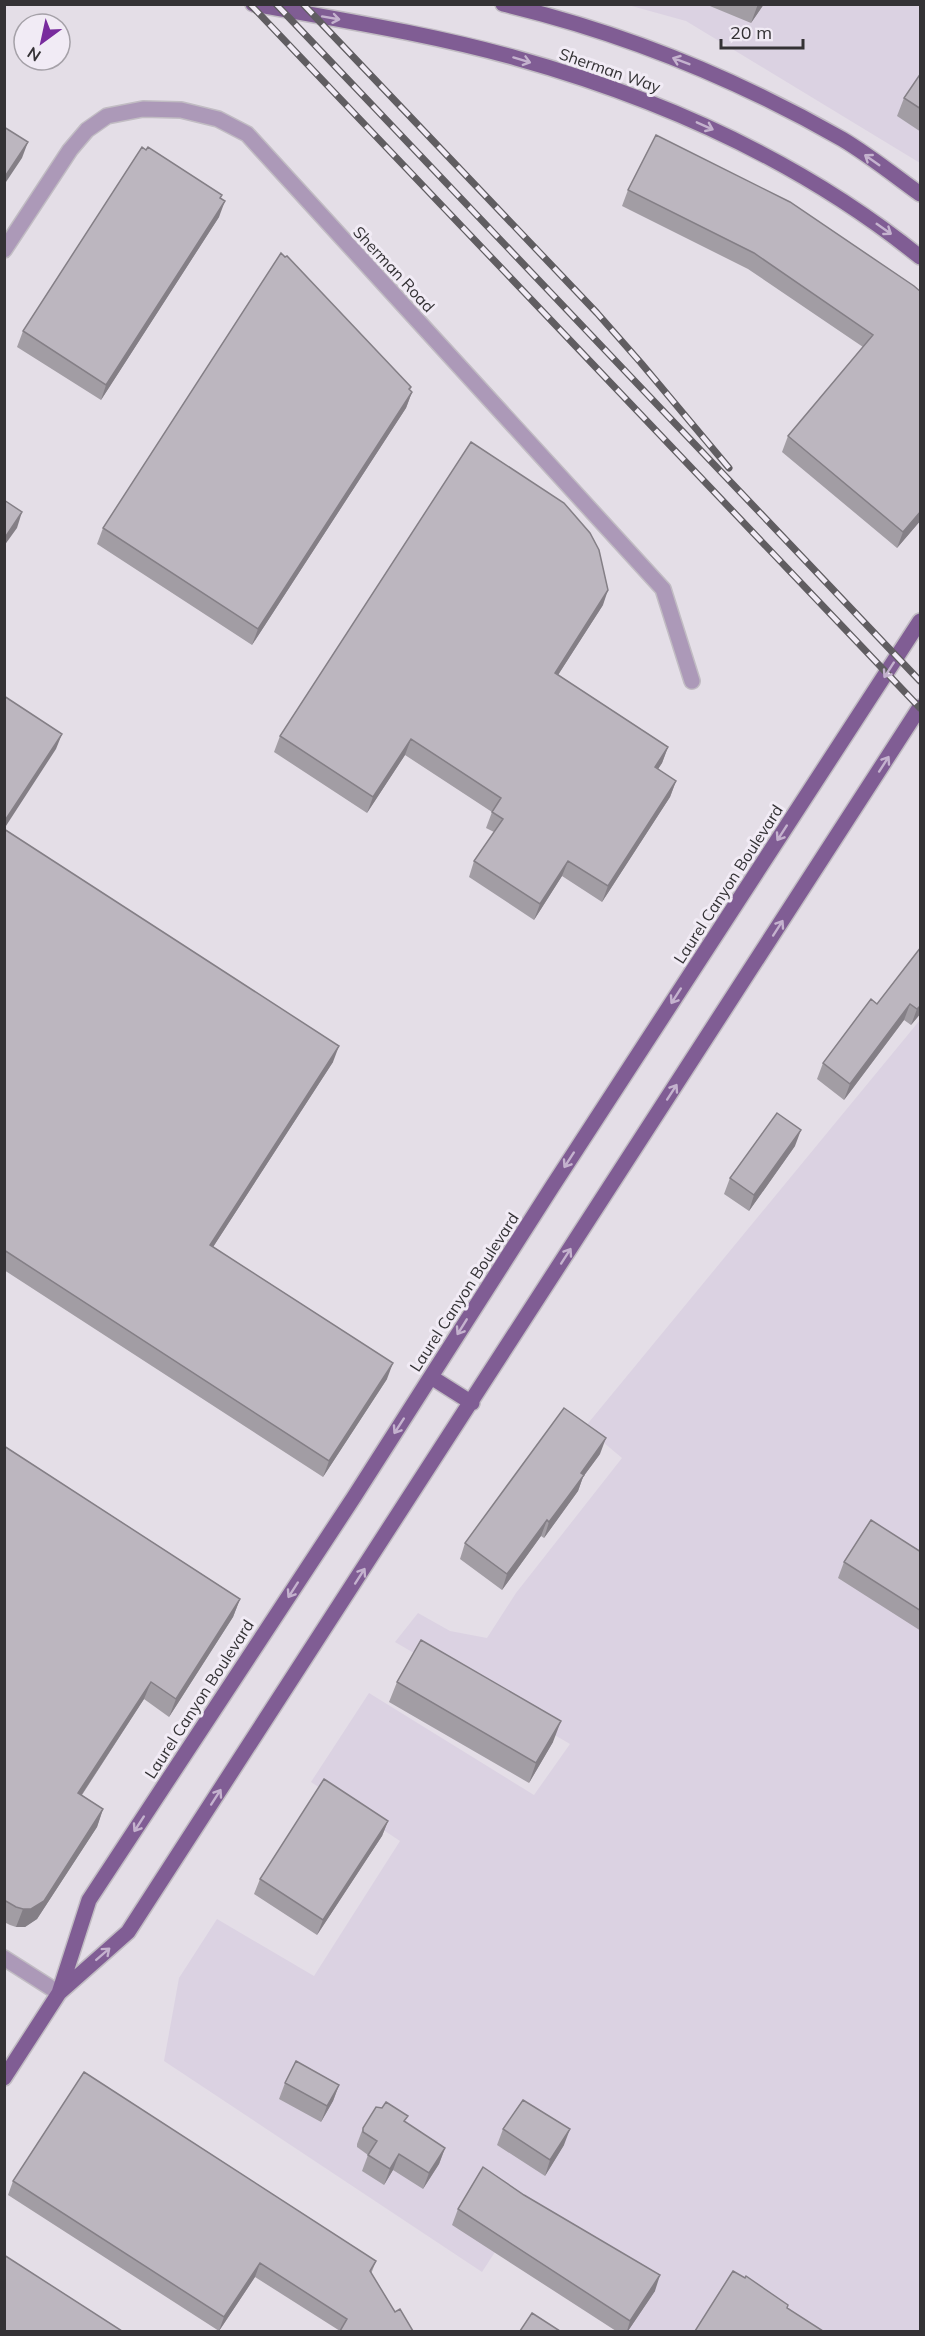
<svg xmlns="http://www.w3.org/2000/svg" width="925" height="2336" font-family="Mulish,sans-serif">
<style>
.built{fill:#dbd2e2}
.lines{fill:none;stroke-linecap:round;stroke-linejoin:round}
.minor-casing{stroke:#c1bcc3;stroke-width:18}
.primary-casing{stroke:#c1bcc3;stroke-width:18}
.minor{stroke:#ac99b8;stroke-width:15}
.primary{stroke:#805d94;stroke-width:15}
.rail-casing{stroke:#605d61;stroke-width:7}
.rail{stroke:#f1ebf5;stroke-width:4.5;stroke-dasharray:14;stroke-linecap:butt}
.wall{fill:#a29da4}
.shaded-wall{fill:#847f86}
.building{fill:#bcb6bf;stroke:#847f86;stroke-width:1.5}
.oneway{stroke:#c4b2ce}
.labels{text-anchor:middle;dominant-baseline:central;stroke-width:6;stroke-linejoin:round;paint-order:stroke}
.street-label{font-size:16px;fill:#343235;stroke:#f1ebf5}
</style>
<rect width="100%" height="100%" fill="#e4dee7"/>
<!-- built -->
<path class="built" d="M628,5H920V163L686,21Z
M920,1020V2331H619L495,2252L482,2272L164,2061L179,1978L217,1919L314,1976L400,1841L311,1782L369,1693L534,1795L570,1744L395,1642L418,1613L450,1631L487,1638L516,1593L622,1458L585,1427Z"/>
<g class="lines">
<defs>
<path id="minor" d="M4,250L70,150L87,130L107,116L143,109L181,110L218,119L247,134L663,589L692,681
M4,1958L59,1993"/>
<path id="primary" d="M253,4C341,20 430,34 516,58C663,99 801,161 920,257
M503,4C621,32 737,79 842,139C869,155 895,176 920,194
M431,1377L472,1403
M59,1993L128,1932L920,707
M4,2078L59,1993L89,1900L354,1497L552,1187L920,621"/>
</defs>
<!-- minor casing -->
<use href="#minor" class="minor-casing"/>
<!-- primary casing -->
<use href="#primary" class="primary-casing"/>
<!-- minor -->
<use href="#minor" class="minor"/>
<!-- primary -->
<use href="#primary" class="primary"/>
<defs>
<path id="rail" d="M250,4L920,708
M276,4L920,681
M303,4L597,313L641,363L729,468"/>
</defs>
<!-- rail casing -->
<use href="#rail" class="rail-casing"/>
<!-- rail -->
<use href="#rail" class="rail"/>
</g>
<!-- wall -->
<path class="wall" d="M705,4H764L751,23Z
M921,73V132L897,116L904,98Z
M628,190L921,292V520L897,548L782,452L788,436L863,347L748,269L622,206Z
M221,198L219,217L101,400L17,347L23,331Z
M412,392L406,408L252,645L97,544L103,528Z
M603,605L558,675L668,747L662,763L658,769L676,781L670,797L602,902L562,876L534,920L469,877L474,861L494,832L486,828L492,812L405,755L367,813L274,752L280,736Z
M4,829L333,1062L213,1247L387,1379L323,1477L4,1270Z
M921,947V1013L911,1025L904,1020L844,1100L817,1079L823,1063L877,1004Z
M795,1146L749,1211L724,1194L730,1178Z
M4,1446L240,1599L233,1617L169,1717L144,1699L82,1795L103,1809L97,1827L37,1919L25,1927H16L10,1925L4,1922Z
M600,1454L583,1477L578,1491L544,1538L541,1536L502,1590L460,1559L465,1543Z
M921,1552V1631L838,1578L844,1562Z
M397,1682L553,1742L529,1783L389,1702Z
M388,1821L382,1836L317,1935L254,1894L260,1879Z
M285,2083L339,2085L333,2101L321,2122L279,2099Z
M405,2122L445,2148L439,2164L423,2189L393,2170L384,2185L362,2171L368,2155L357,2147V2144L363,2128Z
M503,2129L564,2145L545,2176L497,2145Z
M13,2181L376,2261L371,2274L395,2312L340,2331L255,2277L219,2331L8,2195Z
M458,2209L655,2291L628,2331H616L452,2225Z"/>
<!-- shaded-wall -->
<path class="shaded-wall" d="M758,4H764L751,23Z
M28,142L22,158L4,185V178Z
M225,201L219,217L101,400L106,385Z
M411,387L405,402L412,392L406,408L252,645L258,629L409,389Z
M921,511V520L897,548L903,532Z
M22,512L17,528L4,546V539Z
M608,590L603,605L549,689L555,673Z
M62,734L56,749L4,829V822Z
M411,739L405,755L367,813L373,797Z
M668,747L662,763L649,783L655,767Z
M676,781L670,797L602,902L608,886Z
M568,861L562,876L534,920L540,904Z
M910,1004L904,1020L844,1100L850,1084Z
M921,1005V1013L911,1025L917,1009Z
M339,1046L333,1062L204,1261L210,1245Z
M801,1130L795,1146L749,1211L754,1195Z
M393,1363L387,1379L323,1477L329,1461Z
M606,1438L600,1454L583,1477L578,1491L544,1538L549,1522L581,1473Z
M547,1520L541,1536L502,1590L507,1574Z
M240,1599L233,1617L169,1717L176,1699Z
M151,1682L144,1699L71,1811L78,1793Z
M561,1721L553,1742L529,1783L536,1763Z
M103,1809L97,1827L37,1919L25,1927H16L23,1909Z
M388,1821L382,1836L317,1935L323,1920Z
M339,2085L333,2101L321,2122L327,2106Z
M570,2129L564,2145L545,2176L550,2160Z
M445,2148L439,2164L423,2189L429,2173Z
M399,2154L393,2170L384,2185L390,2169Z
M260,2263L255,2277L219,2331L224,2317Z
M660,2275L655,2291L628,2331H627L630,2321Z"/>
<!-- building -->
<path class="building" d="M921,73V109L904,98Z
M4,127L28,142L4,178Z
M656,135L790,202L914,286L921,292V511L903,532L788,436L873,335L754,253L628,190Z
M142,147L146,150L148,147L222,195L220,198L225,201L106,385L23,331Z
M281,253L285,257L287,256L411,387L409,389L412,392L258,629L103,528Z
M471,442L564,503L590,533L599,550L608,590L555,673L668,747L655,767L676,781L608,886L568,861L540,904L474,861L503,819L492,812L501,798L411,739L373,797L280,736Z
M4,500L22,512L4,539Z
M4,696L62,734L4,822Z
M4,829L339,1046L210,1245L393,1363L329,1461L4,1250Z
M921,947V1005L917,1009L910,1004L850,1084L823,1063L871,999L877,1004Z
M777,1113L801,1130L754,1195L730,1178Z
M564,1408L606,1438L581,1473L584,1475L567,1498L549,1522L547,1520L507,1574L465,1543Z
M4,1446L240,1599L176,1699L151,1682L78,1793L103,1809L44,1901L31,1909H23L16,1907L4,1900Z
M871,1520L921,1552V1611L844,1562Z
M421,1640L561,1721L536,1763L397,1682Z
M324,1779L388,1821L323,1920L260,1879Z
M296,2061L339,2085L327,2106L285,2083Z
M84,2072L376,2261L370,2271L395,2312L400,2309L413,2331H340L347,2319L260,2263L224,2317L13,2181Z
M523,2100L570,2129L550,2160L503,2129Z
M386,2102L408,2116L404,2121L445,2148L429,2173L399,2154L390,2169L368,2155L377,2141L363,2132V2128L376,2107L382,2108Z
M483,2167L524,2195L660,2275L630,2321L458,2209Z
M4,2255L122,2331H4Z
M733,2271L745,2278L746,2276L788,2305L787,2308L823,2331H695Z
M532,2313L560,2331H520Z"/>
<!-- one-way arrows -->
<defs><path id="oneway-shaft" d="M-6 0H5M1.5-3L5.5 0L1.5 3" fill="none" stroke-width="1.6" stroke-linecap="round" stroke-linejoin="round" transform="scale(1.5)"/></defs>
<g class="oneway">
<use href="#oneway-shaft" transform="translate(331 18) rotate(10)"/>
<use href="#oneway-shaft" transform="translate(522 60) rotate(17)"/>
<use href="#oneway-shaft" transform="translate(681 61) rotate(-159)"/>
<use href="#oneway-shaft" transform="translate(705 126) rotate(24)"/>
<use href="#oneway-shaft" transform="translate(872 160) rotate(-145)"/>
<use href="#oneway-shaft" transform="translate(884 229) rotate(35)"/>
<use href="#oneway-shaft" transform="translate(889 670) rotate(123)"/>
<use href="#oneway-shaft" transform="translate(884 764) rotate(-57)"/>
<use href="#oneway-shaft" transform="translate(782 833) rotate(123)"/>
<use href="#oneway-shaft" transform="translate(778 928) rotate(-57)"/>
<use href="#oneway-shaft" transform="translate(676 996) rotate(123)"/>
<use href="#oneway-shaft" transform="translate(672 1092) rotate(-57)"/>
<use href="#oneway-shaft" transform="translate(569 1160) rotate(123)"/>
<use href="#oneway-shaft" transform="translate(566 1256) rotate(-57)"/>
<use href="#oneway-shaft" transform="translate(462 1327) rotate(122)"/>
<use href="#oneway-shaft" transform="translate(399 1426) rotate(123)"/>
<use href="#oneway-shaft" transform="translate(360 1576) rotate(-57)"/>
<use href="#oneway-shaft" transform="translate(293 1590) rotate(123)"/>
<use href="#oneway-shaft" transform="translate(216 1797) rotate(-57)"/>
<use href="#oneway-shaft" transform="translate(139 1824) rotate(123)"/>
<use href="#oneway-shaft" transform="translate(103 1954) rotate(-41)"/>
</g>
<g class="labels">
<!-- street labels -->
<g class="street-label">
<text transform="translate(610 70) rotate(19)">Sherman Way</text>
<text transform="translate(394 269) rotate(47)">Sherman Road</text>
<text transform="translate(728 884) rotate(-57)">Laurel Canyon Boulevard</text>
<text transform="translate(464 1292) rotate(-57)">Laurel Canyon Boulevard</text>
<text transform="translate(199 1699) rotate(-57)">Laurel Canyon Boulevard</text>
</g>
</g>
<!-- border -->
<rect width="925" height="2336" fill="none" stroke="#343235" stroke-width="12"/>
<!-- north arrow -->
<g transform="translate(42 42) rotate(213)"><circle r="28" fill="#f1ebf5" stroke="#a5a1a8" stroke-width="1.5"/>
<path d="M0-4.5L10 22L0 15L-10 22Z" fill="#782b9d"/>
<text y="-9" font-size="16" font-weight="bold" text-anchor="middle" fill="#343235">N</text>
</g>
<!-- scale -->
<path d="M721 39v9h82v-9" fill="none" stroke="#343235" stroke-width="3"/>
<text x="730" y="39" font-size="18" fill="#343235" stroke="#f1ebf5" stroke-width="4.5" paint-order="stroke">20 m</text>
</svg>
